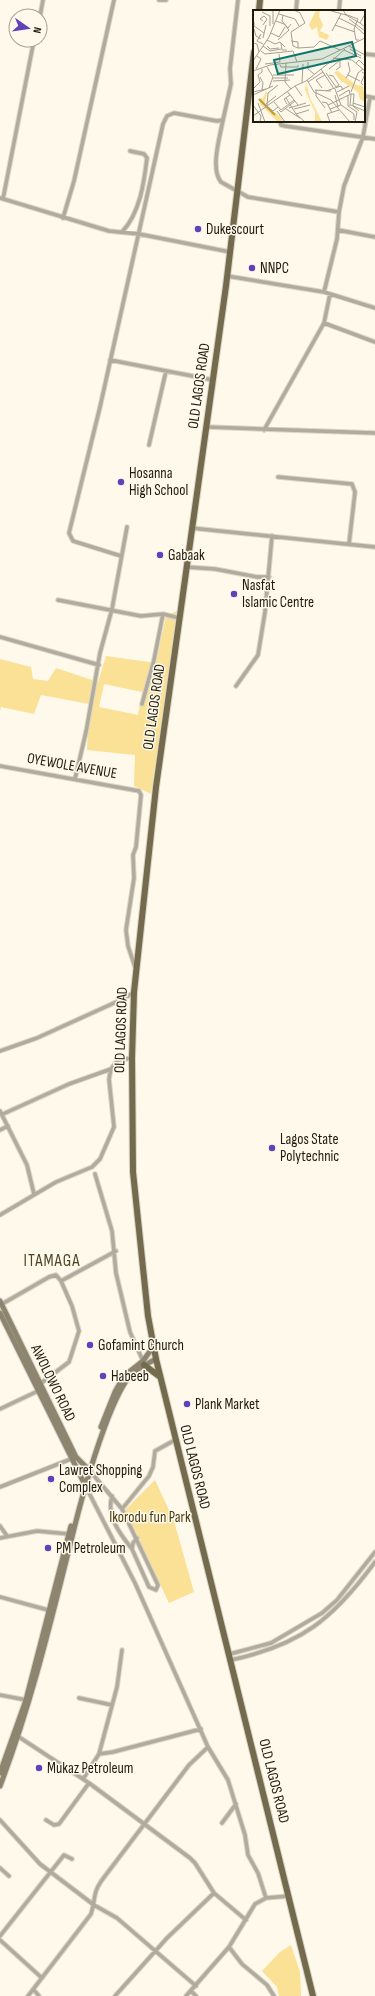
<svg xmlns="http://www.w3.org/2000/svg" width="375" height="1996" font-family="'Sofia Sans Condensed',sans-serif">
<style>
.green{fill:#fae195;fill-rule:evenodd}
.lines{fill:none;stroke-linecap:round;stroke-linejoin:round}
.minor-casing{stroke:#dad5c7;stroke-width:5.5}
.secondary-casing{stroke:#dad5c7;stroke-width:7}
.primary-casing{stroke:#dad5c7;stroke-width:8}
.minor{stroke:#b0ab9c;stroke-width:3.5}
.secondary{stroke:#8d856f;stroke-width:5}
.primary{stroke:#746b4f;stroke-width:6}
.poi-dot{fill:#5f42ba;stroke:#fef9ea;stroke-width:1.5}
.labels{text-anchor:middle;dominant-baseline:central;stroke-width:3;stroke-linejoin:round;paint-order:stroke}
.poi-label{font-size:15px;fill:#1e1a0d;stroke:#fef9ea;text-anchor:start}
.street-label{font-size:15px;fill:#1e1a0d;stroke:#fef9ea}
.park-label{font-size:15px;fill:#483b13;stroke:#fef9ea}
.quarter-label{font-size:17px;letter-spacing:1px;fill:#4e4425;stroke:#fef9ea}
.inset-river{fill:none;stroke:#b89b39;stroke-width:2}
.inset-road{fill:none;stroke:#a4a092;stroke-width:1}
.view{fill:#0f766e;fill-opacity:0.15;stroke:#0f766e;stroke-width:2}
.inset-edge{fill:none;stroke:#1e1a0d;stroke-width:2}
</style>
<rect width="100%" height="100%" fill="#fef9ea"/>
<!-- green -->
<path class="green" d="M177,611L151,794L134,786L135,755L87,750L89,704L41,695L34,714L1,707L0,711V659L31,667L33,679L48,681L56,668L98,682L106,656L156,663L166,616ZM104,684L142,692L138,715L99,707Z
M155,1480L174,1521L194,1592L169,1603L125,1510Z
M291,1945L300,1972L301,1996H279L277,1987L262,1971L280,1952Z"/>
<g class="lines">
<defs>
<path id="minor" d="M159,0H166
M296,11L297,0
M339,11L340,0
M40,16L43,0
M364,54L375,55
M364,96L375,98
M223,120C220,136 210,169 221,182L248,197L339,212
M280,121L281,125L285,126L375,139
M0,198L109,231L139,234L230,252
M3,199L34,40
M63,218L74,181L114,0
M338,230L375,237
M122,232C140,213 144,183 147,158L144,154L130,151
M227,276L324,292L375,308
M324,292L337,239L339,212L344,186L363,137L370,97
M324,323L375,342
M110,360L213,380
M207,427L375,433
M264,430L324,323L330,294
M149,445L166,371
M278,477L352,484L355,492L349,544
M191,528L375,547
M121,556L73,541L69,533L100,407L163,124L167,116L174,113L217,121L223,120L231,84L230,69L238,0
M186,567L215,569L257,577H269
M58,600L141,616L163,614L179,618
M0,637L99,665
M236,686L258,655L265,612L272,536
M142,704L154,660L163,614
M0,766L139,791L141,795L136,847L133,855L134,878L126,930L128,946L135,967
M75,779L86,732L100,653L112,609L127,527
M0,1051L37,1038L125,998L134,992
M0,1111L27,1165L34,1194
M3,1114L69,1084L111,1069
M0,1130L8,1126
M95,1174L112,1231L116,1273L130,1332L143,1361
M0,1215L56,1182L92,1167L100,1159L114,1127L109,1079L111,1069L118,1060L132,1058
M61,1281L116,1251
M2,1304L49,1277L56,1275L61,1281L72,1306L79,1331L69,1362L40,1384
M0,1409L38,1391
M90,1471L122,1509L158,1585L156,1590L149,1587L132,1549L133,1543L137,1538
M85,1485L135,1583L208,1747L228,1780L245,1835L248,1855L258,1873L266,1898
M0,1487L71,1459
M112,1496C106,1516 120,1534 132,1549
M122,1509L149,1476L153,1467L155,1451L175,1440
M0,1526L7,1536
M0,1538L37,1531L69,1534
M0,1597L48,1610
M230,1654L271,1643L322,1613L337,1600L375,1552
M231,1660C301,1645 333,1619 375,1562
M0,1695L26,1700
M79,1698L112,1705
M19,1737L89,1783L190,1858L195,1863L214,1893L246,1920
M99,1754L113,1752L201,1729
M83,1779L99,1754L117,1687L122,1650
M0,1820L40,1864L94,1905L117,1918L196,1986
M46,1820L54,1825L59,1824L89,1783
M222,1823L236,1804
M0,1868L9,1876
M0,1936L64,1855L72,1859
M0,1940L42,1978
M229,1947L242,1964L267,1985L274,1996
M34,1990L39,1996
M191,1991L196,1996
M28,1996L91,1914C96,1899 92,1894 102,1880L189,1765L208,1747
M115,1996L167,1938L214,1893
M186,1996L229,1947L255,1904L266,1898L289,1896"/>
<path id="secondary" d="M0,1301L76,1457L90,1471
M0,1313L85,1485
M101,1427L115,1392L120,1383L129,1372L143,1361L153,1347
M0,1773L26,1700L71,1526
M0,1786C31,1705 51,1621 72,1537C82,1496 93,1457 108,1418C114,1404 120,1387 130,1376C137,1368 147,1364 156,1359"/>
<path id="primary" d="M259,11L260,0
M254,52L226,286L156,787L134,992L132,1058L133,1172L148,1316L156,1359L313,1996
M144,1365L159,1376"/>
</defs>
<!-- minor casing -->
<use href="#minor" class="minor-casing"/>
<!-- secondary casing -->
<use href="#secondary" class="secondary-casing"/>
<!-- primary casing -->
<use href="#primary" class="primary-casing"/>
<!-- minor -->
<use href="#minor" class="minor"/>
<!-- secondary -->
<use href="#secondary" class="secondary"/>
<!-- primary -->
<use href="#primary" class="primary"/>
</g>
<!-- markers -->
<g class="poi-dot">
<circle cx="198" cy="229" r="4"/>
<circle cx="252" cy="268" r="4"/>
<circle cx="121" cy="482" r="4"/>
<circle cx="160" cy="555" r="4"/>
<circle cx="234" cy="594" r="4"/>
<circle cx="272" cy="1148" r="4"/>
<circle cx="90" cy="1345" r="4"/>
<circle cx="103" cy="1376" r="4"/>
<circle cx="187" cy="1404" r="4"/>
<circle cx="51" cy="1479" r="4"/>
<circle cx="48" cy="1548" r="4"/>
<circle cx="39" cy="1768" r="4"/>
</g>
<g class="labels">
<!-- poi labels -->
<g class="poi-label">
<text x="206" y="229">Dukescourt</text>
<text x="260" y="268">NNPC</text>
<text x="129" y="473">Hosanna<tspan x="129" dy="17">High School</tspan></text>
<text x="168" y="555">Gabaak</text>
<text x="242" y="585">Nasfat<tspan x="242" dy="17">Islamic Centre</tspan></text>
<text x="280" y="1139">Lagos State<tspan x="280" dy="17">Polytechnic</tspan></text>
<text x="98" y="1345">Gofamint Church</text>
<text x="111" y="1376">Habeeb</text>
<text x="195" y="1404">Plank Market</text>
<text x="59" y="1470">Lawret Shopping<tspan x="59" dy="17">Complex</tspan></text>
<text x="56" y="1548">PM Petroleum</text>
<text x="47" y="1768">Mukaz Petroleum</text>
</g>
<!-- street labels -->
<g class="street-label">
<text transform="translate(199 386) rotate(-82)">OLD LAGOS ROAD</text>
<text transform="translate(154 707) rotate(-82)">OLD LAGOS ROAD</text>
<text transform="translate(72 766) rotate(10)">OYEWOLE AVENUE</text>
<text transform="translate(121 1030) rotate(-88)">OLD LAGOS ROAD</text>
<text transform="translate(53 1383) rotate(64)">AWOLOWO ROAD</text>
<text transform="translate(195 1467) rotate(76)">OLD LAGOS ROAD</text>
<text transform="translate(274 1781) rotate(76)">OLD LAGOS ROAD</text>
</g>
<!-- park labels -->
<g class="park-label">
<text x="150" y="1517">Ikorodu fun Park</text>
</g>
<!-- quarter labels -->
<g class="quarter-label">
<text x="52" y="1261">ITAMAGA</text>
</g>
</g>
<!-- overview -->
<g transform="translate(253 10)">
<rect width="112" height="112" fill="#fef9ea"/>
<path d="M63,0H67L66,6L70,15L67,21L76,25L74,30L66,27L64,17L59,20L56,15ZM85,61L103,75L110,76L112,92L107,89L105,82L87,70L81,62ZM53,72L57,88L69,112H62V102L52,80ZM13,81L14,83L11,95L27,106L30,112H25L7,94L6,89L10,88Z" fill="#fae195"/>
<path class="inset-river" d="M6,89L22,105"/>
<path class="inset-road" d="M41,0L47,3L52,13L38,22L40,36L45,38L61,37L67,31M75,0L93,5M90,0L93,5L107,13M20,1V14M9,2L17,6V16M26,4L42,9L46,16M92,4L105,9L101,19L103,30H106M112,4L107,13L112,17M30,5L29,11L35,18L38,14M86,8L102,16L111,24M96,9L112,21M23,11L31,14L36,20L25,30M1,12V16L11,23M10,15L14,9L11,6L7,9L10,11M82,15L102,22M0,16L3,26L8,29M79,21L88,4M18,23L26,27L32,17M8,24L4,31L10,34M10,28L13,15M14,30L22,34L27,32L32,37M38,31L45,32V38M67,31L87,40M0,33L4,34L6,42M28,33L29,40H34M10,36L17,41L28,39M14,36L17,39L26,38M96,36L112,45M97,39L108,46M91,40L108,48M8,41L12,44L40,41L44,52M80,48L99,50L112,61M82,48L92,39M0,51L16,27L27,0M55,52V59L61,64M33,53L32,72L38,79M103,53L106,50L112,56M12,54L27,52L26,44M27,55L28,57H45V55M14,57L20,67L16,78M3,59L8,49L4,46M68,59L81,79M76,59L86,51M83,60L87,57V49M0,61L17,55L69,49L112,28M109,62L112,64L108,73L110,75M73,63L83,77L86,75M20,65H41M76,65L80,66L86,75M95,65L107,71M7,67L10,73L9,80M20,68H35M93,68L97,61L95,52M54,70L61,82L78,90L97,112M20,71L37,70M55,72L70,62M49,73L50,54M42,76L49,86M69,78L63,70L72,65M0,79L7,72L5,65L9,62V59M62,80L78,81M63,80V86L72,98M34,81L45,95M73,81L88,76L90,80M0,82L13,79M84,82L96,76M98,82L105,63L110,59M98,84H101L100,96L106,101M0,85L20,76M82,85L85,97M95,85V96L104,102L102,112M86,86L96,80L97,84M33,88L43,104L52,112M21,92L28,100L41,90M69,92L74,93L79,103M5,93L12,112M100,93L112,97M13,94L23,86M34,94L31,89L37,85M0,95L8,106L7,112M75,95L98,84M88,95L101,104V110M98,95L112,101M14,96L15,83L25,75M97,96L98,84M15,97L20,101L25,97M36,98L53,93M33,99L47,108M41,99L57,95M77,99L88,95L82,79M26,100L28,102L42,91M24,101L32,112M43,104L56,100M0,106L42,76L53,71L82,48M77,112L74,104L86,100"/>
<path class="view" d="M99,32L103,46L25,64L21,50Z"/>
<rect width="112" height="112" class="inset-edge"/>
</g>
<!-- north arrow -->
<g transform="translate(28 28) rotate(103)"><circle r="19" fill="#fef9ea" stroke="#a4a092"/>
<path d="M0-3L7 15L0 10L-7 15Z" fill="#5f42ba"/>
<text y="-6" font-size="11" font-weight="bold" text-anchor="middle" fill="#1e1a0d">N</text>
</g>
</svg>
